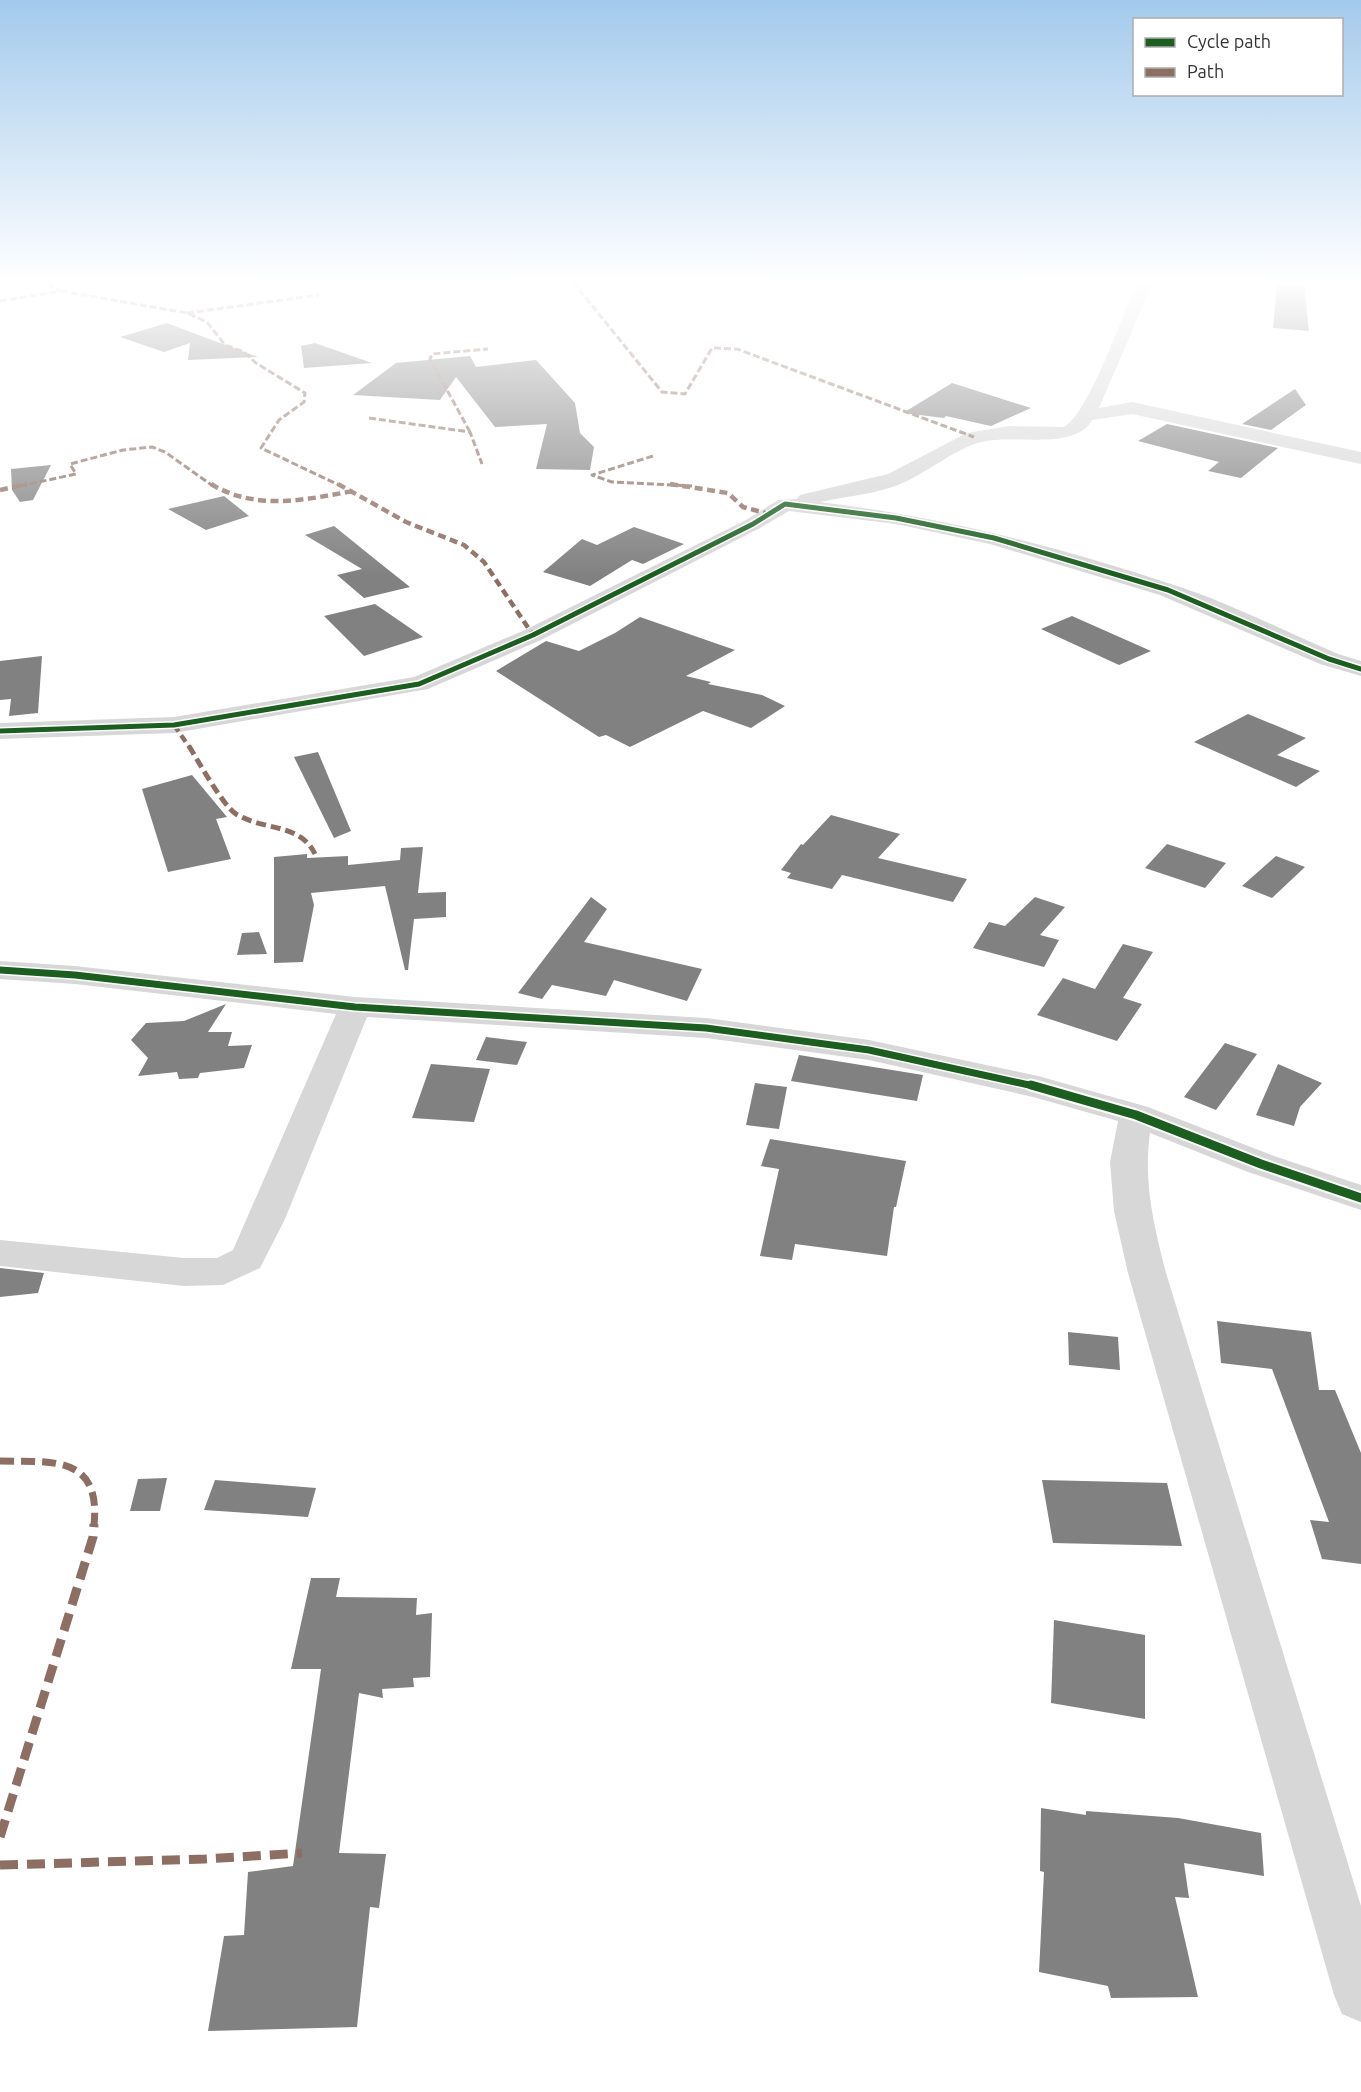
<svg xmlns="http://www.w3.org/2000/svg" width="1361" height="2092" font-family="Ubuntu,sans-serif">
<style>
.building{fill:#818181}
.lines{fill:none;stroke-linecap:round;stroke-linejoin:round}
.minor{fill:#d7d7d7;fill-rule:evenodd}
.quiet-far4{stroke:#8d6e63;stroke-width:3;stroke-dasharray:7 3;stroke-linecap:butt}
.quiet-far3{stroke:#8d6e63;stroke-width:4.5;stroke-dasharray:8 4.5;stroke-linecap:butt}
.quiet-far2{stroke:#8d6e63;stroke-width:5;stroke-dasharray:10 5;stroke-linecap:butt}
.quiet-far1{stroke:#8d6e63;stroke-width:7;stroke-dasharray:14 7;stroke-linecap:butt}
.quiet{stroke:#8d6e63;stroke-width:9;stroke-dasharray:18 9;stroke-linecap:butt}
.cycleway-far2-casing{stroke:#fff;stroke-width:8}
.cycleway-far1-casing{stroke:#fff;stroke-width:10}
.cycleway-casing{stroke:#fff;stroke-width:13}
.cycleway-far2{stroke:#1b5e20;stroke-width:5}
.cycleway-far1{stroke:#1b5e20;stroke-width:7}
.cycleway{stroke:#1b5e20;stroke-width:9}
</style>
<rect width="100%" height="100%" fill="#fff"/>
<!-- building -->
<path class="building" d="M1277,284L1304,286L1309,331L1273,328Z
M167,323L204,337L258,357L188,360L190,343L164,352L120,337Z
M315,343L372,363L304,368L301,346Z
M470,356L476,367L536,360L575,403L580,433L594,447L590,470L536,469L547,424L495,427L456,377L440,400L353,395L396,363Z
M952,383L1031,408L991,426L946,416L944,418L903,413Z
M1295,389L1306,405L1271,430L1242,424Z
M1167,424L1278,448L1241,478L1208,471L1219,462L1138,441Z
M51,465L33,500L20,502L12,490L11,469Z
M224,496L249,516L206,530L168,509Z
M334,526L381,564L410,587L364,598L337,575L362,569L305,535Z
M634,527L684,544L643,564L632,560L590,586L543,572L582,539L597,545Z
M375,604L423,637L364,656L324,616Z
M1072,616L1151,651L1119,665L1041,629Z
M640,617L735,650L686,676L711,682L708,684L762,695L785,706L751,728L703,711L630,747L606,735L599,737L496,671L546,641L579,651L615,633Z
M42,656L38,713L9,716L11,699L0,700V661Z
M1248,714L1306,738L1277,755L1320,771L1296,787L1194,742Z
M318,752L351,831L334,838L294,757Z
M192,775L227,817L216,819L231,859L168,872L142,789Z
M831,815L900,834L878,858L967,879L953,902L842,875L832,889L787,878L791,873L781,870L801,844L803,845Z
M1167,844L1226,863L1205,888L1145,868Z
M423,847L418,893L446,892V917L414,919L408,970H405L385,886L311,893L314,905L303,962L274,963V857L307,854V858L348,856V865L400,860L401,848Z
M1276,856L1305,867L1272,898L1242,886Z
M591,897L607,909L584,942L702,969L687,1001L614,980L606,996L552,985L542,999L518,993Z
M1035,897L1065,907L1040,935L1059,940L1044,967L973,948L989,922L1005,926Z
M259,932L267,954L237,955L242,933Z
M1123,944L1153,952L1123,998L1142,1004L1117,1041L1037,1015L1063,978L1095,989Z
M226,1004L208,1032H232L228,1046L252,1045L244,1068L200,1073L198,1078L179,1079L177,1072L138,1076L148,1058L131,1040L146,1023L184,1021Z
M486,1037L527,1042L517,1065L476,1060Z
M1225,1043L1257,1054L1216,1110L1184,1097Z
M799,1055L923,1075L917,1101L791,1081Z
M431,1064L490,1069L474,1122L412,1118Z
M1278,1064L1322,1083L1300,1107L1294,1126L1256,1115Z
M755,1083L787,1087L779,1129L746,1125Z
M770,1139L906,1161L896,1207H894L887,1256L795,1244L792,1260L760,1256L779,1169L761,1166Z
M0,1268L44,1273L38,1293L0,1297Z
M1217,1321L1311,1332L1319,1390H1335L1361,1453V1564L1322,1559L1310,1520L1329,1522L1272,1369L1221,1363Z
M1068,1332L1118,1337L1120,1370L1069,1365Z
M167,1478L160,1511H130L138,1479Z
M215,1480L316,1488L308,1517L204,1510Z
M1042,1480L1167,1483L1182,1546L1053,1543Z
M311,1578H340L336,1597L417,1598L416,1615L432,1613L430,1677L413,1678L414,1687L382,1689L383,1698L359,1693L339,1853L386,1854L379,1908L370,1907L357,2027L208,2031L224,1936L244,1935L248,1872L293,1866L321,1669H291Z
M1054,1620L1145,1635V1719L1051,1703Z
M1041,1808L1086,1815V1811L1178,1818L1261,1833L1264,1876L1184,1863L1189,1898L1175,1897L1198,1997L1111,1998L1108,1986L1039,1972L1044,1872L1040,1871Z"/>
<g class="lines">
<!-- minor -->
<path class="minor" d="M1137,282H1153L1099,408L1132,402L1361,452V464L1132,414L1092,420C1075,451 1014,434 981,442C959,447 927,472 905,482C880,494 847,496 820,502C941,517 1058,546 1174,585C1230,603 1284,631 1338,654L1361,661V676L1320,664L1160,595L990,544L896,524L789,511L760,528L541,640L428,689L174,733L0,739V723L174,717L414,677L525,630L746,520L778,500L797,499L800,495L888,474L967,433L1009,426L1064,427C1088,415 1124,312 1137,282Z
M0,961L75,966L355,997L706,1018L869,1040L1038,1076L1148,1107L1274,1156L1361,1185V1210L1248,1172L1150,1133C1143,1182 1154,1226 1166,1273L1361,1906V2022L1342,2014L1334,1995L1128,1273L1114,1211L1110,1162L1118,1121L1033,1097L869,1060L706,1038L367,1017L285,1219L260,1268L223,1285L184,1286L0,1266V1240L184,1258H217L233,1250L336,1014L75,984L0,979Z"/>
<!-- quiet-far4 -->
<path class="quiet-far4" d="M573,282L662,392L685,394L712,348L737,349L974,437
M61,291L187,313L207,322L225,345L244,352L256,363L305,393L304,402L279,420L261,448L341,486
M0,301L61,291L44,282
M187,313L319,295
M369,418L470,432L482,464
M470,432L430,359L432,354L488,349
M653,456L592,475L612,482L692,486
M20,486L76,474L70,464L123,450L152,447L165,452L213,486"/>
<!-- quiet-far3 -->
<path class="quiet-far3" d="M211,484C256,511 304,500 353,491
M338,484L406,522L464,545L484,562L533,635
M670,484L728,493L743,507L769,514
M0,490L27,484
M174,725L190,748"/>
<!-- quiet-far2 -->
<path class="quiet-far2" d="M189,746C198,761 224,807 236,814C264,831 300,823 315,854"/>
<!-- quiet-far1 -->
<path class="quiet-far1" d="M0,1461C53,1462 101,1455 94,1525"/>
<!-- quiet -->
<path class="quiet" d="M0,1837L93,1537L94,1524
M0,1865L205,1859L302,1853"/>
<defs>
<path id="cycleway-far2" d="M0,731L174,725L419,684L533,635L753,524L785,504L896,518L994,538L1168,590L1329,659L1361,669"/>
<path id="cycleway-far1" d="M0,970L75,975L355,1007L706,1028L869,1050L1038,1087"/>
<path id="cycleway" d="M1031,1085L1136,1115L1261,1164L1361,1198"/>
</defs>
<!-- cycleway-far2 casing -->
<use href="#cycleway-far2" class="cycleway-far2-casing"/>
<!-- cycleway-far1 casing -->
<use href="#cycleway-far1" class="cycleway-far1-casing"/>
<!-- cycleway casing -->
<use href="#cycleway" class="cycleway-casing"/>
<!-- cycleway-far2 -->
<use href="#cycleway-far2" class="cycleway-far2"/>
<!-- cycleway-far1 -->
<use href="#cycleway-far1" class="cycleway-far1"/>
<!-- cycleway -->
<use href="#cycleway" class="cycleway"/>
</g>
<!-- sky -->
<linearGradient id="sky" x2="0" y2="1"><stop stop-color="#a3caec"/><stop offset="0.49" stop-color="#fff"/><stop offset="1" stop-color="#fff" stop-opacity="0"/></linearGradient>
<rect width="1361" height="575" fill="url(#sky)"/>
<!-- legend -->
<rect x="1133" y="18" width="210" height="78" fill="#ffffff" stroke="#adadad" stroke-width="1.5"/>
<rect x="1145" y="38" width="30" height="9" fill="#1b5e20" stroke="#adadad" stroke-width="1.5"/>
<text x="1187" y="48" font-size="18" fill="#333333">Cycle path</text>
<rect x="1145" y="68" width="30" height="9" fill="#8d6e63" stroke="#adadad" stroke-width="1.5"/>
<text x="1187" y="78" font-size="18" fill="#333333">Path</text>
</svg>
